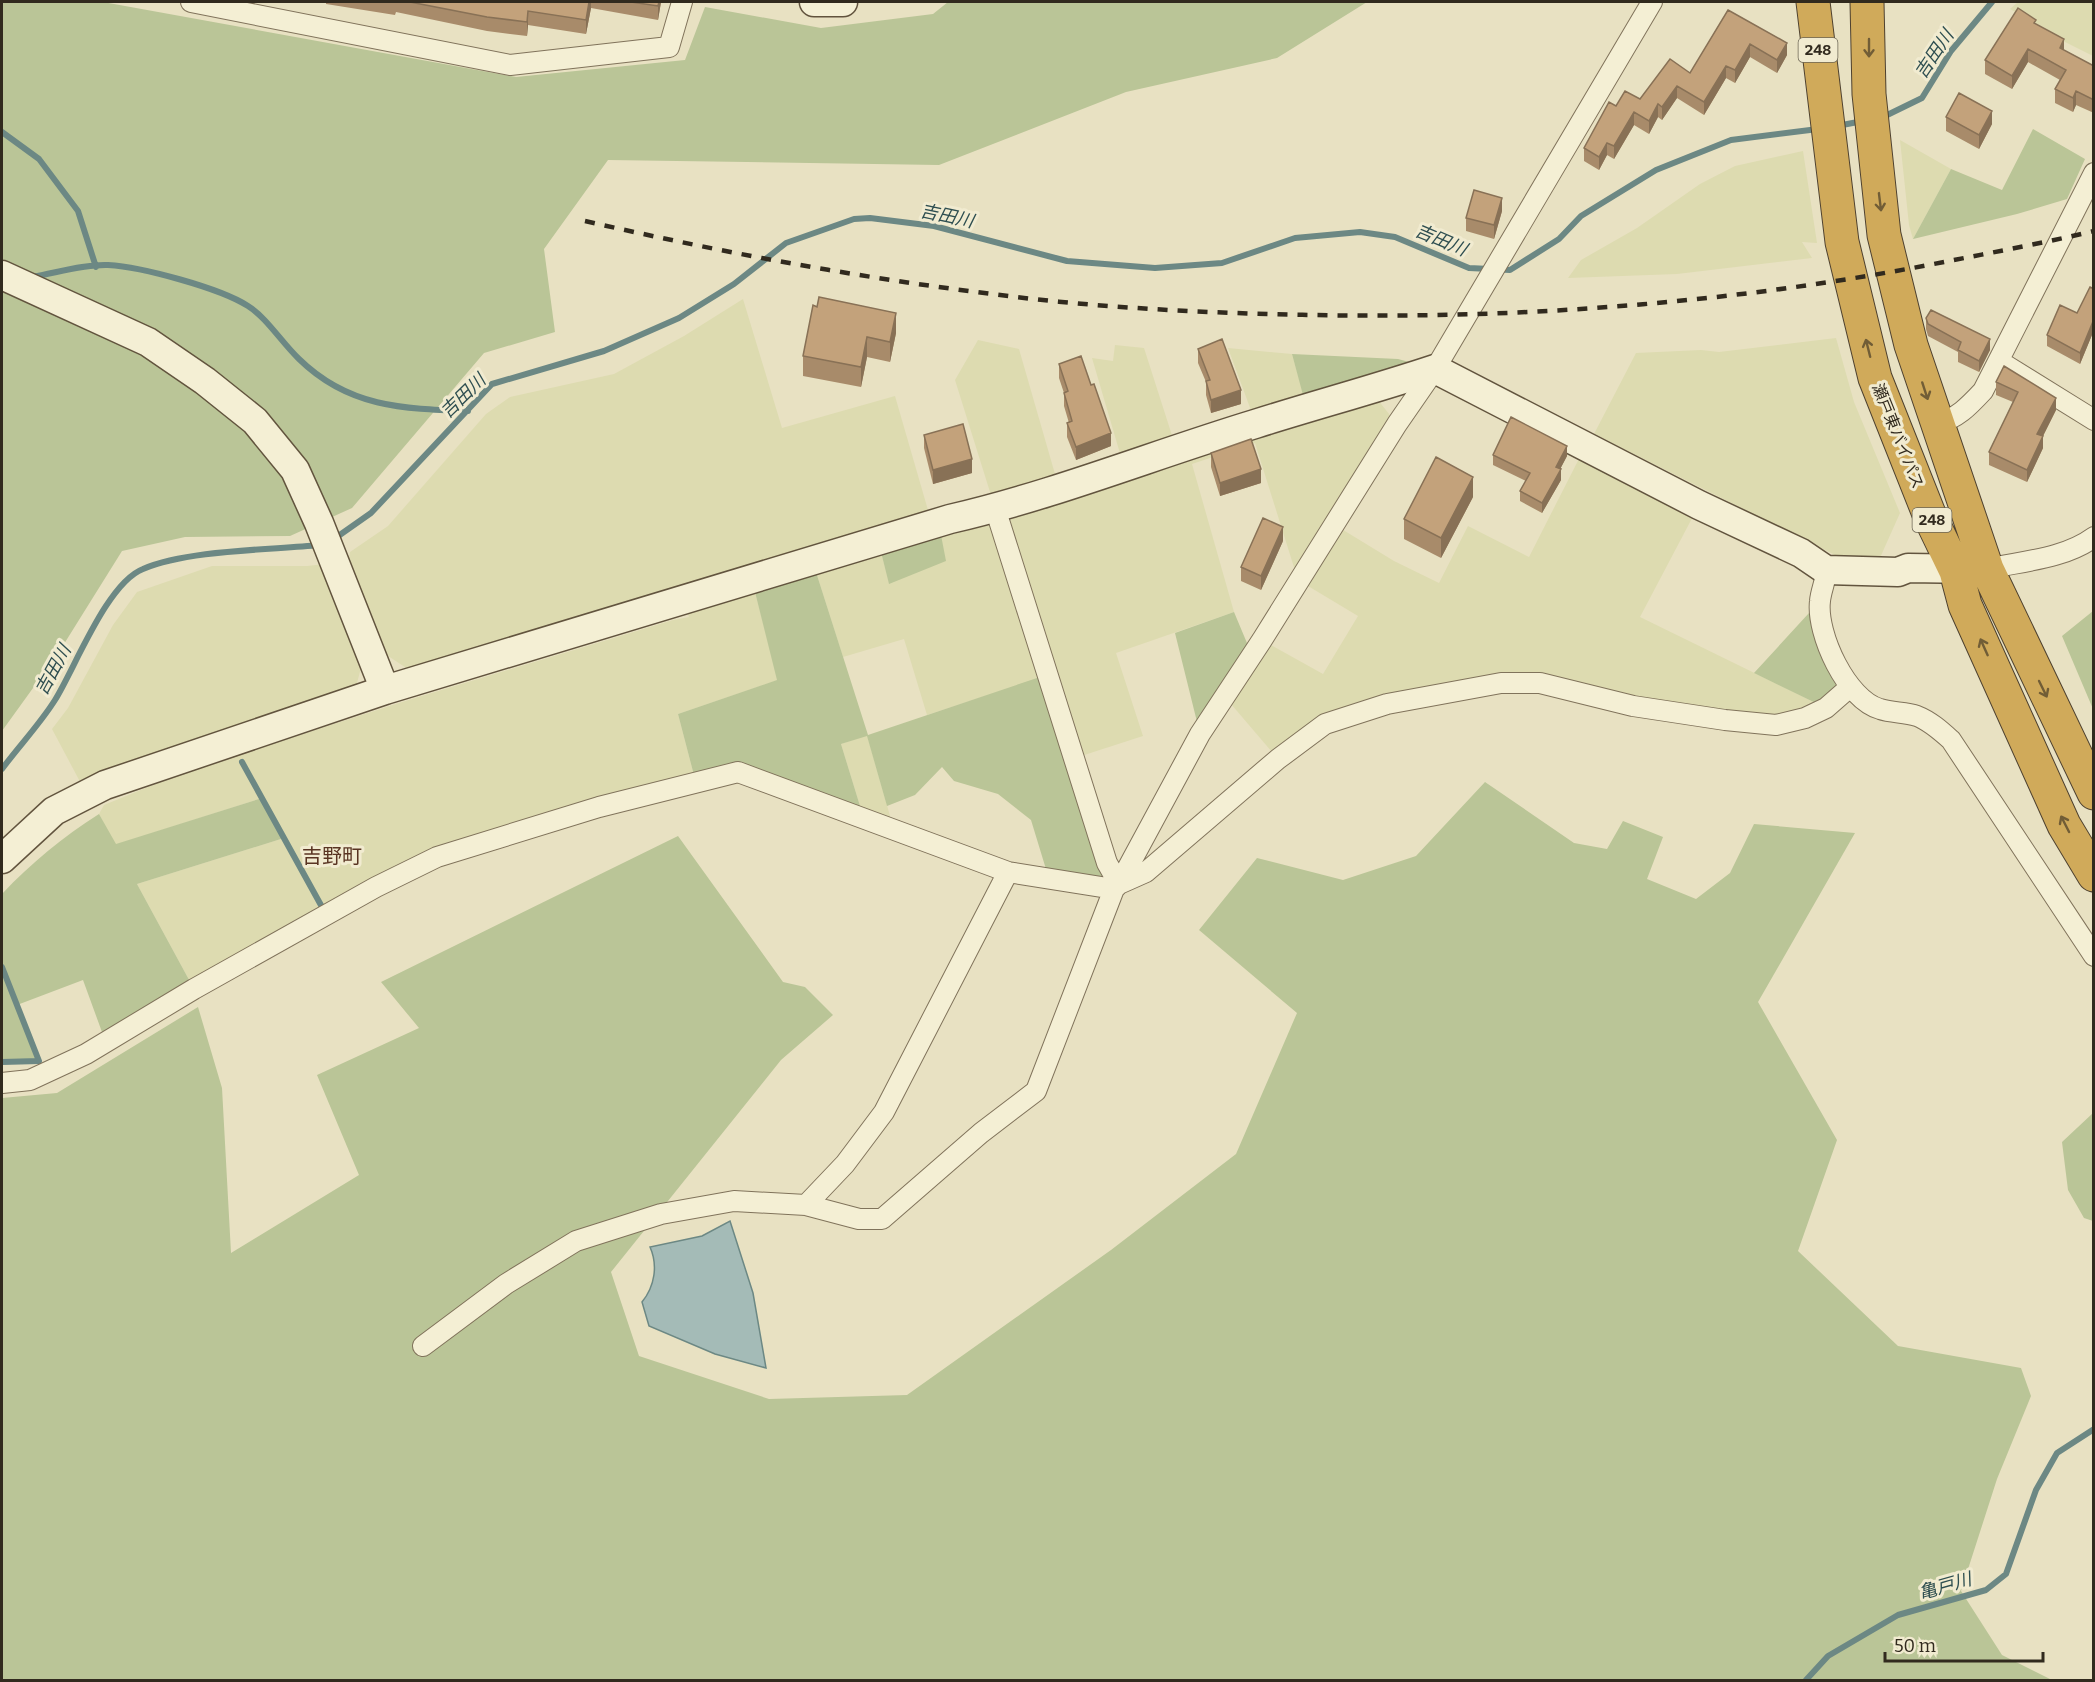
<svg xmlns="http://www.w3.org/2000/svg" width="2095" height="1682" font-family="Bitter,'Noto Sans JP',serif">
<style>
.farmland{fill:#dddbb0}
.green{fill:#bac597}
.water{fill:#a4bbb7;stroke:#6c8884;stroke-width:1.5}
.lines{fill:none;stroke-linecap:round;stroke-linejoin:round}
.stream{stroke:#6c8884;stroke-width:6}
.street-casing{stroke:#80735b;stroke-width:22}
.secondary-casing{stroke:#62543e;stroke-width:31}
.highway-casing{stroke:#4e412f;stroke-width:35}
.street{stroke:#f4efd4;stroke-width:20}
.secondary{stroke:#f4efd4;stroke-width:28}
.highway{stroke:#d0aa5a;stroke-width:33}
.rail{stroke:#312a1e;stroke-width:4.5;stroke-dasharray:10 10;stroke-linecap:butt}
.wall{fill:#a88b6a}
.shaded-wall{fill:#887156}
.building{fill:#c3a27b;stroke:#887156;stroke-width:1.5}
.oneway{stroke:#715d36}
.labels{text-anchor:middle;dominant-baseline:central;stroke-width:6;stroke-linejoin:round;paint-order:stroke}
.shield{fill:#f1ebd0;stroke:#6b6453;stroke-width:1.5}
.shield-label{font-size:15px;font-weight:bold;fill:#312a1e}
.street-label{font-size:16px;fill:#312a1e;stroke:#f1ebd0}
.water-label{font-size:18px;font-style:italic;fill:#2e4e50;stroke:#f1ebd0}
.quarter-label{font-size:20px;fill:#593422;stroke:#f1ebd0}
</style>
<rect width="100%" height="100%" fill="#e8e1c2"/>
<!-- farmland -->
<path class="farmland" d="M2018,2H2093V56L2059,39L2045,28L2010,9Z
M1900,140L1951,169L1913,239L1909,225Z
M1803,151L1817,243L1802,242L1812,258L1677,274L1568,278L1581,260L1637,228L1700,184L1735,166Z
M743,299L782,428L895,396L932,524L755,592L778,680L678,714L696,783L437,857L194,989L137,884L284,838L262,798L115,845L99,814L104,805L185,772L402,702L673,620L689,617L684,602L423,679L373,646L348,567L350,552L388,526L486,414L510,397L614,374L684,336Z
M1836,338L1854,402L1900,513L1879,560L1837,556L1594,434L1636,353L1701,350L1719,352Z
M978,340L1019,349L1059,488L1124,467L1092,358L1113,361L1115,345L1144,348L1177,451L1256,424L1228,348L1292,354L1308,410L1370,390L1397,424L1335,525L1394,561L1439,583L1468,526L1529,557L1586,445L1699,505L1640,617L1826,708L1776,725L1540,683L1325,724L1278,759L1225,697L1262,640L1323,674L1358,616L1298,580L1255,443L1192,464L1234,612L1116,653L1143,736L1075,758L1049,675L927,715L904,639L843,657L816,572L881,552L889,583L941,535L995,508L955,380Z
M334,563L362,664L352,702L86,793L52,729L68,708L113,625L137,592L212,566H307Z
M867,735L894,830L864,819L841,744Z"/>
<!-- green -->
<path class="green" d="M2,2H103L516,77L685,60L705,7L821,28L933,14L948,2H1367L1277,58L1126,92L939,165L608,160L544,249L555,332L484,353L352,508L290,536L185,537L122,551L59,652L2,731Z
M2033,129L2085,159L2067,199L2017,214L1913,239L1951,169L2002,190Z
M1292,354L1398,359L1435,369L1307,410Z
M941,535L946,561L889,584L881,552Z
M816,572L868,735L1049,674L1119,884L1049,879L1031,820L998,794L954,781L942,767L915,795L887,806L867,736L841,744L864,819L738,772L696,783L678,714L777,680L755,592Z
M1820,601L1850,687L1826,708L1754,673Z
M2093,611V709L2062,636Z
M1234,612L1252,655L1200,734L1175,633Z
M1485,782L1574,843L1607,849L1623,821L1663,837L1647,879L1696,899L1730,873L1754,824L1855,833L1758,1002L1837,1140L1798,1251L1898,1346L2021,1368L2031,1396L1997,1479L1961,1591L2002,1655L2052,1680H2V1098L57,1093L198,1007L222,1088L231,1253L359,1175L317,1075L419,1028L381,982L678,836L783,982L805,987L833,1015L781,1060L611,1272L639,1356L769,1399L907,1395L1111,1250L1236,1154L1297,1013L1199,930L1257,858L1343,880L1416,856Z
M262,798L284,838L137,884L194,989L106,1043L83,980L17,1005L39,1061L2,1062V894C31,863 63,837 99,814L116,844Z
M2093,1113V1221L2084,1218L2068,1190L2062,1142Z"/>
<!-- water -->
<path class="water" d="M730,1221L753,1293L766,1368L715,1354L649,1326L642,1302C655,1286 658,1265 650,1247L702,1236Z"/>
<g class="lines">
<!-- stream -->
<path class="stream" d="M1881,118L1922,98L1951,51L1992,2
M1837,126L1863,121
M2,132L39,159L78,211L96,267
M32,277C56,273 84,264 108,265C142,267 220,288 248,306C267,318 282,343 299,359C348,407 402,409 468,411
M334,539L371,513L492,384L604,351L679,318L734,284L786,243L854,219L870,218L934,226L1067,261L1155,268L1222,263L1295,238L1360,232L1395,237L1469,268L1510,270L1559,239L1581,216L1656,170L1731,140L1818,129
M242,762L322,907
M2,769C19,746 40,724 55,700C75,668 107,583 143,569C188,550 269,550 319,545
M2,967L39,1061L2,1062
M1806,1680L1828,1656L1898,1615L1986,1590L2006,1574L2036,1490L2057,1453L2094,1429"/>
<defs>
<path id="street" d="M191,2L510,65L669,47L682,2
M1999,361L2094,420
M1936,424C1957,419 1969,406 1983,391L2094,173
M995,508L1107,863L1119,884
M1987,569C2022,561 2064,559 2094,537
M1826,570C1826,581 1821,590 1820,601C1816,634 1847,700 1880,709C1892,713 1905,712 1917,716C1930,721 1941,731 1951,740L2094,956
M1119,884L1146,872L1278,759L1325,724L1387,704L1501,683H1540L1633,706L1725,720L1776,725L1805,718L1826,708L1850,687
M2,1083L30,1080L86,1054L194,989L376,887L437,857L599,807L738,772L1008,872L1114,889
M806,1205L845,1164L884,1112L1008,872
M423,1346L506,1284L576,1241L661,1214L734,1201L806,1205L859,1219H882L981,1133L1036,1091L1114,889L1119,884L1200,734L1262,640L1397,424L1435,369L1652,2"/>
<path id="secondary" d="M814,2H843
M2,275L148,342L205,381L255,421L295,470L319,523L385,690
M2,859L54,811L105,785L385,690L950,519C1054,495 1153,455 1255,424C1315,405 1375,389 1435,369L1699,505L1801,553L1826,570L1898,572L1908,568L1976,569"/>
<path id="highway" d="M1813,2L1842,242L1875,378L1931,519L1956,571L1965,605L2064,825L2094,875
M1867,2L1869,94L1884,235L1911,345L1987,569L2094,793"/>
</defs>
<!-- street casing -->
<use href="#street" class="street-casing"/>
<!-- secondary casing -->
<use href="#secondary" class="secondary-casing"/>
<!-- highway casing -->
<use href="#highway" class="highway-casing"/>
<!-- street -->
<use href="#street" class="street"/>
<!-- secondary -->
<use href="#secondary" class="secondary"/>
<!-- highway -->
<use href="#highway" class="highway"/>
<!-- rail -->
<path class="rail" d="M585,221C720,252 855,277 992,294C1098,308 1205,313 1312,315C1525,319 1735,303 1944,262C1994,252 2044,243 2094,231"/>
</g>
<!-- wall -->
<path class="wall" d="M326,2H661L658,20L591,8L586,34L528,25L527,36L487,31L396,12L395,15L326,4Z
M1728,10L1787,55L1777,73L1750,57L1735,83L1726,78L1704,115L1677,98L1662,120L1658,117L1649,134L1634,125L1614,159L1607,155L1599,170L1584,161V148L1616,106L1640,99L1690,73Z
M2036,24L2064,50L2094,66V113L2076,105L2073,112L2055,103V89L2060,80L2028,62L2012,89L1985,74V60Z
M1946,117L1992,124L1979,149L1946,131Z
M1502,211L1494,239L1466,231V218Z
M2094,289V330L2080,364L2047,346V335L2077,313Z
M813,305L896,333L890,362L867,357L861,387L803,376V356Z
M1926,318L1990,350L1979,372L1958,362V352L1928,336L1926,329Z
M1198,349L1241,404L1211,413L1206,395V382L1198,363Z
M1059,364L1091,385L1111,446L1076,460L1067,437V423H1069L1064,406V393L1059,378Z
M1996,382L2056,410L2043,436V448L2027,482L1989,465V452L2013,402L1996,395Z
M924,435L972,473L933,484L924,448Z
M1211,453L1261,483L1220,496L1211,467Z
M1493,455L1567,456L1560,469L1561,480L1542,513L1520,501V491L1526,481L1493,465Z
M1473,497L1441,558L1404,539V519Z
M1283,541L1261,590L1241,581V567Z"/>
<!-- shaded-wall -->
<path class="shaded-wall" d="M589,2H591V8L586,34V20Z
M659,2H661L658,20V6Z
M528,11V25L527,36V22Z
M2064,39V53L2060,48Z
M1787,43V55L1777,73V60Z
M1750,44V57L1735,83V70Z
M2028,49V62L2012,89V76Z
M1726,66V78L1704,115V102Z
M1677,86V98L1662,120V107Z
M2076,91V105L2073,112V98Z
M1658,104V117L1649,134V121Z
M1992,111V124L1979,149V135Z
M1634,112V125L1614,159V146Z
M1607,143V155L1599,170V157Z
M1502,198V211L1494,239V225Z
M896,313V333L890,362V342Z
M2094,319V330L2080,364V353Z
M867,337V357L861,387V367Z
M1990,339V350L1979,372V361Z
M1241,390V404L1211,413V400Z
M2056,398V410L2043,436V448L2027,482V470L2037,434Z
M1111,433V446L1076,460V447Z
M1567,446V456L1556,477V467Z
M972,459V473L933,484V470Z
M1261,469V483L1220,496V483Z
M1561,469V480L1542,513V503Z
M1473,477V497L1441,558V538Z
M1283,527V541L1261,590V576Z"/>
<!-- building -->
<path class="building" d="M410,2H589L586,20L528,11L527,22L487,17Z
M631,2H659L658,6Z
M2018,8L2036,20L2034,23L2064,39L2060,48L2094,66V100L2076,91L2073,98L2055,89L2066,70L2028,49L2012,76L1985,60Z
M1728,10L1787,43L1777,60L1750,44L1735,70L1726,66L1704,102L1677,86L1662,107L1658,104L1649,121L1634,112L1614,146L1607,143L1599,157L1584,148L1609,102L1616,106L1625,91L1640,99L1670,59L1690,73Z
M1959,93L1992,111L1979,135L1946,117Z
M1474,190L1502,198L1494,225L1466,218Z
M2090,287L2094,289V319L2080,353L2047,335L2060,305L2077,313Z
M819,297L896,313L890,342L867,337L861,367L803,356L813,305L817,307Z
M1931,310L1990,339L1979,361L1958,350L1961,342L1928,324L1926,318Z
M1222,339L1241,390L1211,400L1206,381L1210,380L1198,349Z
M1081,356L1091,385L1094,384L1111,433L1076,447L1067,423L1072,421L1064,393L1068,391L1059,364Z
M2004,366L2056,398L2037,434L2043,436L2027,470L1989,452L2018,392L1996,382Z
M1511,417L1567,446L1556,467L1561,469L1542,503L1520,491L1530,473L1493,455Z
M963,424L972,459L933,470L924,435Z
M1251,439L1261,469L1220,483L1211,453Z
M1436,457L1473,477L1441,538L1404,519Z
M1263,518L1283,527L1261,576L1241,567Z"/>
<!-- one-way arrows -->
<defs><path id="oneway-shaft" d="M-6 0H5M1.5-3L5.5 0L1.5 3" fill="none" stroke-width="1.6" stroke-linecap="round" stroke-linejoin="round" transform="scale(1.5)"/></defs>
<g class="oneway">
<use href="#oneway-shaft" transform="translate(1869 48) rotate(90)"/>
<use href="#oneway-shaft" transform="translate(1880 202) rotate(83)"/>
<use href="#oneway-shaft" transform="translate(1868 348) rotate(-104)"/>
<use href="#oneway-shaft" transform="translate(1925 391) rotate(72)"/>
<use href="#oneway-shaft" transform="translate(1984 647) rotate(-114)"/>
<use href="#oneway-shaft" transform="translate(2043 689) rotate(64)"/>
<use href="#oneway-shaft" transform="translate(2065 824) rotate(-117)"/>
</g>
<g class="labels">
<!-- shield labels -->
<g class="shield">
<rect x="1798.5" y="38" width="39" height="24" rx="4.5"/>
<rect x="1912.5" y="508" width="39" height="24" rx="4.5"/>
</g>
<g class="shield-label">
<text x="1818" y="50">248</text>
<text x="1932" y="520">248</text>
</g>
<!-- street labels -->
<g class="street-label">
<text transform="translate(1898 436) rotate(68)">瀬戸東バイパス</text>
</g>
<!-- water labels -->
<g class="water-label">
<text transform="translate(1934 54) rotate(-56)">吉田川</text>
<text transform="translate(947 216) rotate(12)">吉田川</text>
<text transform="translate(1441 240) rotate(23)">吉田川</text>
<text transform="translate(463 396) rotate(-44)">吉田川</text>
<text transform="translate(53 670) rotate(-61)">吉田川</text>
<text transform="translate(1945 1586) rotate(-16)">亀戸川</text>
</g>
<!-- quarter labels -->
<g class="quarter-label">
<text x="332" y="856">吉野町</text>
</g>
</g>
<!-- border -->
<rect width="2095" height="1682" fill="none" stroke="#312a1e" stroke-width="6"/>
<!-- scale -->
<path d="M1885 1652v9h158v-9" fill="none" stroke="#312a1e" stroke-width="3"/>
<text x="1894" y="1652" font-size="18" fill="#312a1e" stroke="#f1ebd0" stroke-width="4.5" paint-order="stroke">50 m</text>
</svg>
